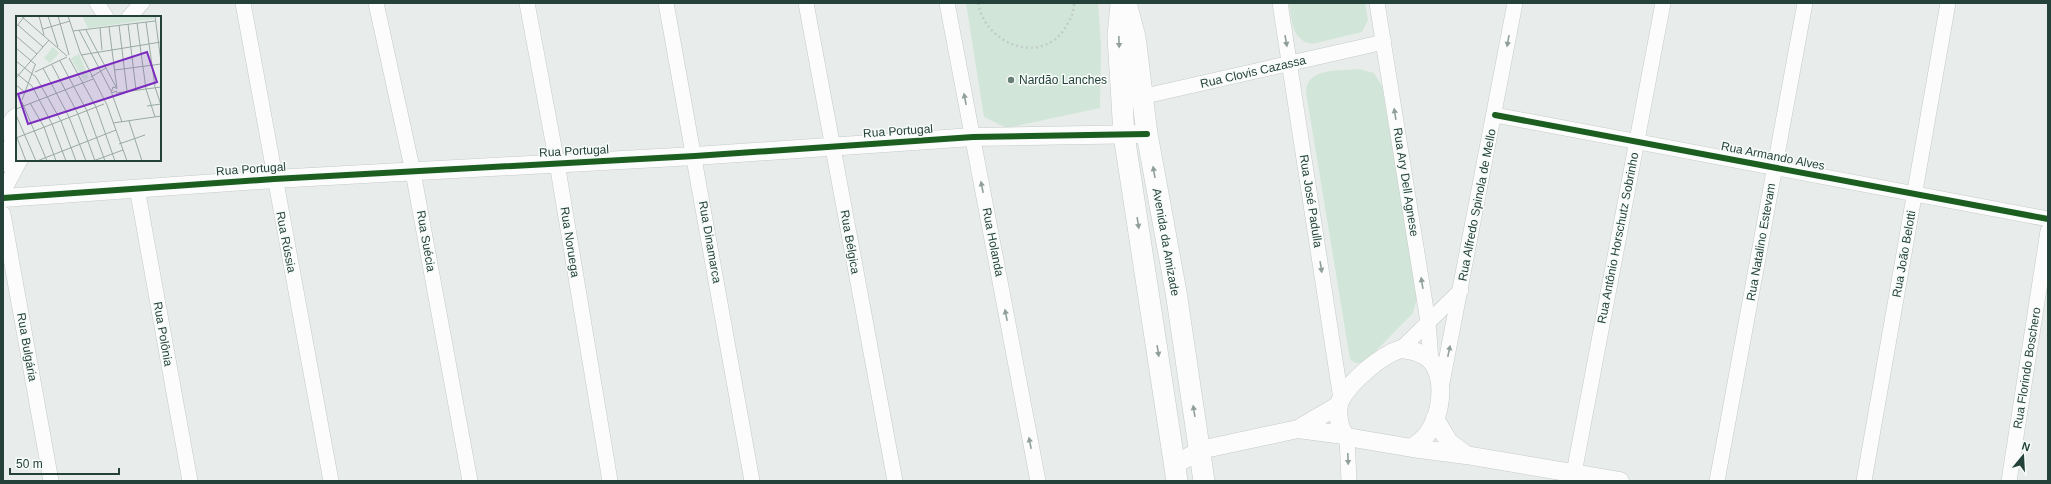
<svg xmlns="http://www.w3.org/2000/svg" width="2051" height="484" font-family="Helvetica,sans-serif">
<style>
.green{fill:#d1e6d8}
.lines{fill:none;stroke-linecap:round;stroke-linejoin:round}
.minor-casing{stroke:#c5cac8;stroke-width:16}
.tertiary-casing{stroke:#c5cac8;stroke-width:19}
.secondary-casing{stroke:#c3cbc8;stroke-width:22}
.path{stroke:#c3ccca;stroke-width:2.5;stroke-dasharray:2 3;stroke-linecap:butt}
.minor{stroke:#fcfcfc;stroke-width:15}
.tertiary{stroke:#fcfcfc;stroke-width:18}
.secondary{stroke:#fcfcfc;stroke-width:21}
.cycleway-casing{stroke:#f7fbf9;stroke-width:8}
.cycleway{stroke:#1b5e20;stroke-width:6}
.oneway{fill:#909f9b}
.poi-dot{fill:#697e78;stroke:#f7fbf9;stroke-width:1.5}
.labels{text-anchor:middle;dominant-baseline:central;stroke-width:3;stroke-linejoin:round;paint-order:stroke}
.street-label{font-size:12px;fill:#24423a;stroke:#f7fbf9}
.poi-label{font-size:12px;fill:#24423a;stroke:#f7fbf9;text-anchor:start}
.inset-road{fill:none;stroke:#9aa9a4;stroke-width:1}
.view{fill:#7b2cbf;fill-opacity:0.15;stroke:#7b2cbf;stroke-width:2}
.inset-edge{fill:none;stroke:#24423a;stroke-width:2}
</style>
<rect width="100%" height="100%" fill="#e8edeb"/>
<!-- green -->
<path class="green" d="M966,3H1098L1101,46L1100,108L1007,128L984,117Z
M1289,3H1365L1368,20L1362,32L1312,44C1291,40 1292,20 1289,3Z
M1359,69L1374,73L1382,86L1417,298L1413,313L1364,363H1355L1350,359L1306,92C1306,67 1341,71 1359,69Z"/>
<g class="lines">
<defs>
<path id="minor" d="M97,3L106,17
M243,3L331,481
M376,3L413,172L470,481
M527,3L557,163L610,481
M666,3L752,481
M806,3L895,481
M947,3L1038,481
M1280,3L1341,399
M1377,3L1428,322L1431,361
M129,17L142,3
M1132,99L1384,42
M17,115C6,122 6,135 17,142
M1495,115L2048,219
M3,164L13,140
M137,188L190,481
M3,192L20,160
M3,214L51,481
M1401,349L1461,290
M1441,388L1515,3
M1347,437L1349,481
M1574,473L1663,3
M1717,481L1805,3
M1864,481L1948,3
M2009,481L2048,231"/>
<path id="tertiary" d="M3,198L274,179L695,156L973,137L1147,134
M1401,349C1411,350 1425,353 1432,362C1446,380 1441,415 1428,433C1424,439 1418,443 1412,448L1347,437C1342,433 1340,426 1339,420C1338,414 1338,405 1341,399C1351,381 1381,355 1401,349Z
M1435,419L1449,442L1465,454
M1298,429L1339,405
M1412,448L1466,455L1620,481
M1175,465L1200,450L1298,429L1344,435"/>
<path id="secondary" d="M1126,3L1135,37L1147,134L1176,292L1204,481
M1121,4L1118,36L1124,135L1177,481"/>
</defs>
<!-- minor casing -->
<use href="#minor" class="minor-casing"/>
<!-- tertiary casing -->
<use href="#tertiary" class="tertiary-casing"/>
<!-- secondary casing -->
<use href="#secondary" class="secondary-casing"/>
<!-- path -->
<path class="path" d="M978,3C986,47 1046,67 1068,23C1072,16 1074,11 1074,3"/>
<!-- minor -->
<use href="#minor" class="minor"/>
<!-- tertiary -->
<use href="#tertiary" class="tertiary"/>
<!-- secondary -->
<use href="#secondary" class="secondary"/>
<defs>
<path id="cycleway" d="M1495,115L2048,219
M3,198L274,179L695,156L973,137L1147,134"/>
</defs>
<!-- cycleway casing -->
<use href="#cycleway" class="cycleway-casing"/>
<!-- cycleway -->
<use href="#cycleway" class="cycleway"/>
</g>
<!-- one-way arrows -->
<defs><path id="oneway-solid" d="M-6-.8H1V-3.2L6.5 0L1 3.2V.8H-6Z"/></defs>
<g class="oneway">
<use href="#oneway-solid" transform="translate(1286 41) rotate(80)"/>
<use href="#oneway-solid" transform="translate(1508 41) rotate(100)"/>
<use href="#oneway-solid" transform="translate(1119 42) rotate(88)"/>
<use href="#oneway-solid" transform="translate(965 99) rotate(-101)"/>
<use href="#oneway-solid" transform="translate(1395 114) rotate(-99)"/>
<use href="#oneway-solid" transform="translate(1154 172) rotate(-100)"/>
<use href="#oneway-solid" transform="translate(982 187) rotate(-101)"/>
<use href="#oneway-solid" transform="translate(1138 223) rotate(81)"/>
<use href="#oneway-solid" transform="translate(1321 267) rotate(81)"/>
<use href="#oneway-solid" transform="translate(1422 283) rotate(-99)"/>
<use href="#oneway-solid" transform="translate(1006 315) rotate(-101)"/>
<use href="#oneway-solid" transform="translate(1158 351) rotate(81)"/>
<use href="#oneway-solid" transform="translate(1449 351) rotate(-78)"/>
<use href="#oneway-solid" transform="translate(1194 411) rotate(-99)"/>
<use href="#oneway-solid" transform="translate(1030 443) rotate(-101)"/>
<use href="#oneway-solid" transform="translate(1348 459) rotate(88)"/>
</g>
<!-- markers -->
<circle class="poi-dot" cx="1011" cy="80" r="4"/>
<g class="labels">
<!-- street labels -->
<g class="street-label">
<text transform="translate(1253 72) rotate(-13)">Rua Clovis Cazassa</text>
<text transform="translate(898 131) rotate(-4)">Rua Portugal</text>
<text transform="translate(574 151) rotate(-3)">Rua Portugal</text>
<text transform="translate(1773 156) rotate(11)">Rua Armando Alves</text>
<text transform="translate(251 169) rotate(-4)">Rua Portugal</text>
<text transform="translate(1406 182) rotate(81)">Rua Ary Dell Agnese</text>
<text transform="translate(1311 201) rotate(81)">Rua José Padulla</text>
<text transform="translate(1477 205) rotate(-79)">Rua Alfredo Spinola de Mello</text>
<text transform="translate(1618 238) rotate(-79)">Rua Antônio Horschutz Sobrinho</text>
<text transform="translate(426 241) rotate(80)">Rua Suécia</text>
<text transform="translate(286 242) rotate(79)">Rua Rússia</text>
<text transform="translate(570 242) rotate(81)">Rua Noruega</text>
<text transform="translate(710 242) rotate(80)">Rua Dinamarca</text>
<text transform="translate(850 242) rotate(80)">Rua Bélgica</text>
<text transform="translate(993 242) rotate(79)">Rua Holanda</text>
<text transform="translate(1166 242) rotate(80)">Avenida da Amizade</text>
<text transform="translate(1761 242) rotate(-80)">Rua Natalino Estevam</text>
<text transform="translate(1904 254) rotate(-80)">Rua João Belotti</text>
<text transform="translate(163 334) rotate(80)">Rua Polônia</text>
<text transform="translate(27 347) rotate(80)">Rua Bulgária</text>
<text transform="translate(2027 368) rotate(-81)">Rua Florindo Boschero</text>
</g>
<!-- poi labels -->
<g class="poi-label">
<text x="1019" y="80">Nardão Lanches</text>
</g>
</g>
<!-- overview -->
<g transform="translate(16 16)">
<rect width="145" height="145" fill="#e8edeb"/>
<path d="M66,0H138V3L72,12ZM37,31L43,37L34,47L28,42ZM63,38L73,62L68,65L55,42Z" fill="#d1e6d8"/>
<path class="inset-road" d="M5,0L51,40M23,0L28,19M32,0L42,31M42,0L53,39M52,0L64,36L91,89L111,145M139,0L145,46M130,6L139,71L145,89M121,7L130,73L139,101M112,8L120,74M2,9L27,31M103,9L111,75M0,11L9,0M93,11L101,73M84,12L86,34M27,13L54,5M63,14L95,75M70,14L100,71M57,15L139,5M0,20L21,38M0,32L20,49M65,39L145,26M53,42L80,91L99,145M0,45L20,61L45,105L60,145M44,45L71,95L89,145M36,49L62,98L79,145M27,52L53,101L70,145M99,54L145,48M19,56L51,41M0,57L16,70L36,108L50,145M75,61L90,52M0,62L33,24M0,69L10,77M100,72L97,71L95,77L101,75M100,77L145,71M96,78L106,106M6,84L19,49M6,86L31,145M14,87L28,111L40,145M131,90L145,88M0,93L77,63M0,99L20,145M113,105L126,145M97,107L145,100M0,119L10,145M0,122L88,88M103,128L129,119M21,145L100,114M77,145L107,134"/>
<path class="view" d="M131,36L141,66L12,108L2,78Z"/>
<rect width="145" height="145" class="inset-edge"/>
</g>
<!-- border -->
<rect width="2051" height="484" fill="none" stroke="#24423a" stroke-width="8"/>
<!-- north arrow -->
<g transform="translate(2023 456) rotate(18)" stroke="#f7fbf9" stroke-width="3" paint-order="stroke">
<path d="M0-3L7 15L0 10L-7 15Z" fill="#24423a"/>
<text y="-6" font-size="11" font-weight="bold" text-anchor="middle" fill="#24423a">N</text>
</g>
<!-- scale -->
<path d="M10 468v6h109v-6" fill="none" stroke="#24423a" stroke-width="2"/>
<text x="16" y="468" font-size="12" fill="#24423a" stroke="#f7fbf9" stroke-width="3" paint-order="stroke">50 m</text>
</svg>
